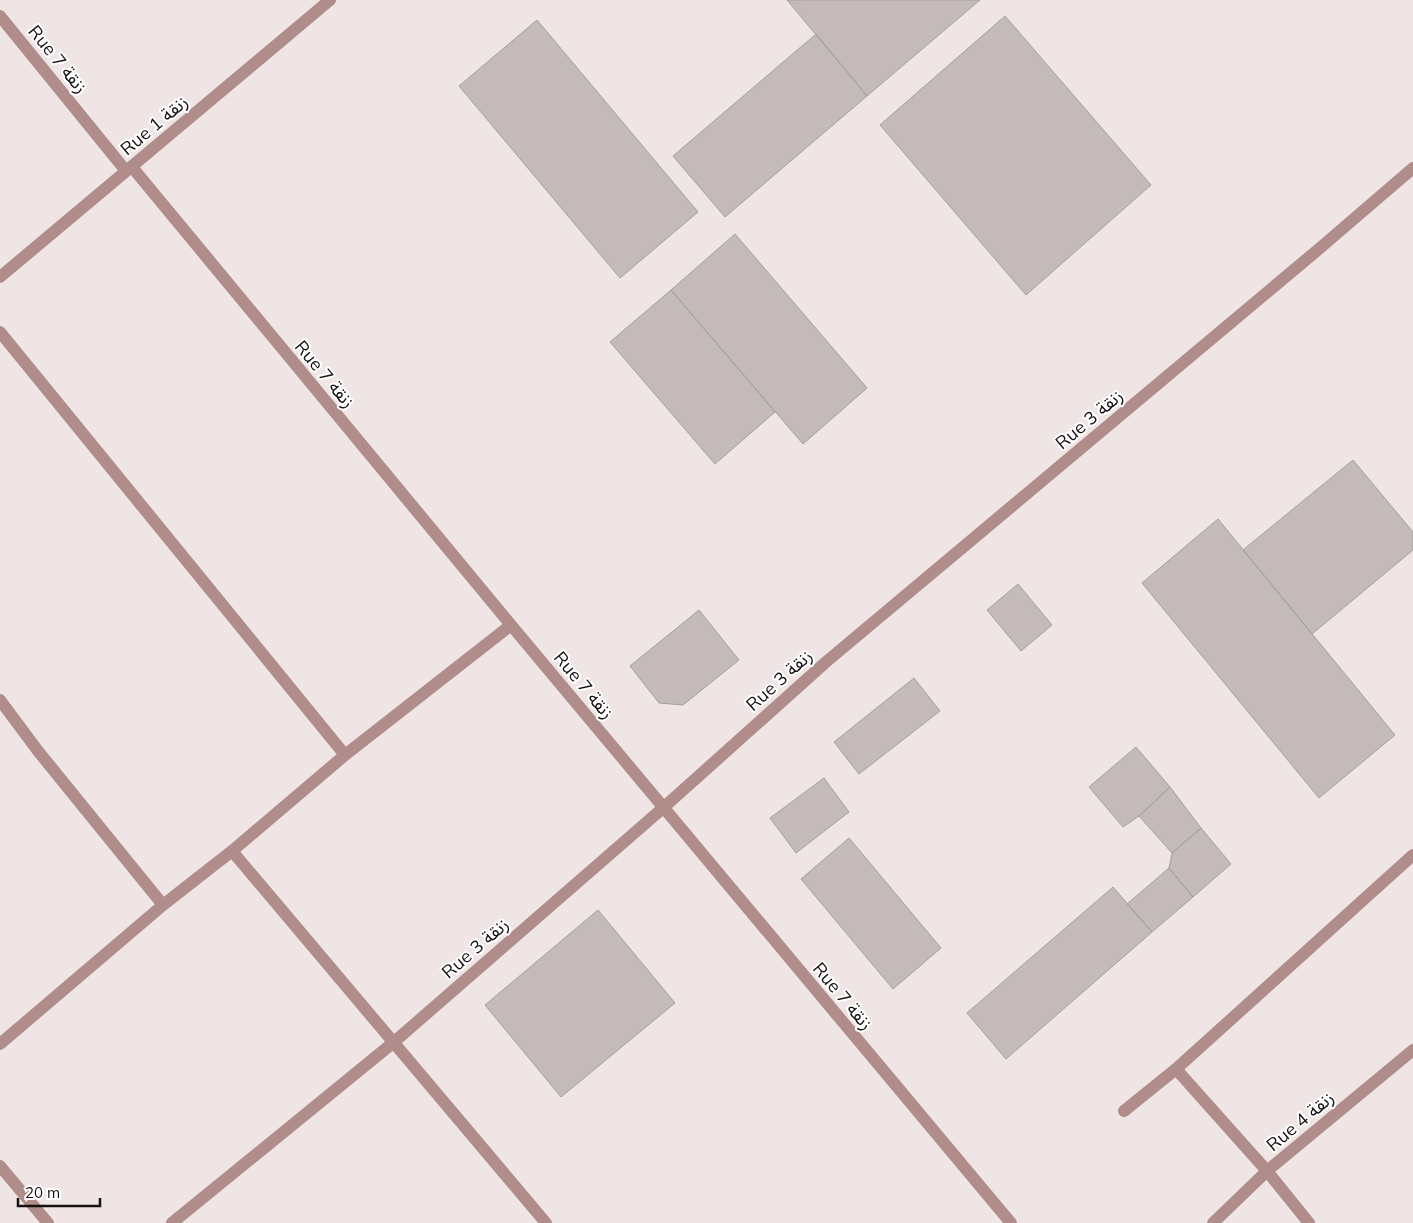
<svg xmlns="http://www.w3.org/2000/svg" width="1413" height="1223" font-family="Mulish,'Noto Sans Arabic',sans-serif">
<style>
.building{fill:#c3bab9;stroke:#a79e9e}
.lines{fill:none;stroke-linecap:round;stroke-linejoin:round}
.minor{stroke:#b08c8b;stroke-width:12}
.labels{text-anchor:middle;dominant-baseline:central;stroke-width:4;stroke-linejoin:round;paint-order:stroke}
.street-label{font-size:18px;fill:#161212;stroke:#fff}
</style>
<rect width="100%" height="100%" fill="#efe5e5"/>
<!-- building -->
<path class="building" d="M787,0H980L867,96Z
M1005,16L1151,185L1026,295L880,125Z
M537,20L698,212L620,278L459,86Z
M816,34L867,96L725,217L673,156Z
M735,234L867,388L803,444L671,290Z
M671,290L775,412L715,464L610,342Z
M1353,460L1413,532V550L1312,634L1243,550Z
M1218,519L1395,735L1319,798L1142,583Z
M1018,584L1052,625L1021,651L987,610Z
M699,610L739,660L683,705L659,703L630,666Z
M914,678L940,711L859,774L834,742Z
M1136,747L1170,787L1139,816L1123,827L1089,787Z
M824,778L849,812L796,853L770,818Z
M1170,787L1201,828L1172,853L1139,816Z
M1201,828L1231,864L1193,897L1169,868L1172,853Z
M849,838L941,948L893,989L801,879Z
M1169,868L1193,897L1152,932L1127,904Z
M1113,887L1152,932L1006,1059L967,1013Z
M598,910L675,1003L561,1097L485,1005Z"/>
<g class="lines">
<!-- minor -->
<path class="minor" d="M0,16L126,171
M132,167L511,625L1011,1223
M0,277L330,0
M0,332L345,755
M0,700L38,751L163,905
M232,851L546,1223
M0,1044L163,905L232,851L345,755L511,625
M1176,1069L1267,1171L1309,1223
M1124,1111L1176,1069L1413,855
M0,1166L48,1223
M172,1223L394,1042L663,808L826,662L1320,248L1413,168
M1213,1223L1267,1171L1413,1050"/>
</g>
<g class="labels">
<!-- street labels -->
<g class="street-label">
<text transform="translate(58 59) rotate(51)">Rue 7 زنقة</text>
<text transform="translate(154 125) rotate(-40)">Rue 1 زنقة</text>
<text transform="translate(325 374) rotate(50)">Rue 7 زنقة</text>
<text transform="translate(1089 419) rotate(-40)">Rue 3 زنقة</text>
<text transform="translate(779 680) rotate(-42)">Rue 3 زنقة</text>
<text transform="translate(584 685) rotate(50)">Rue 7 زنقة</text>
<text transform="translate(475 948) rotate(-41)">Rue 3 زنقة</text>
<text transform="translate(843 996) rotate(50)">Rue 7 زنقة</text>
<text transform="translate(1300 1121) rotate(-40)">Rue 4 زنقة</text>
</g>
</g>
<!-- scale -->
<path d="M18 1198v8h82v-8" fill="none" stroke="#161212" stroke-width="2.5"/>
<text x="25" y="1198" font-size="15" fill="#161212" stroke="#ffffff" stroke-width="4" paint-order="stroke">20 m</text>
</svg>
